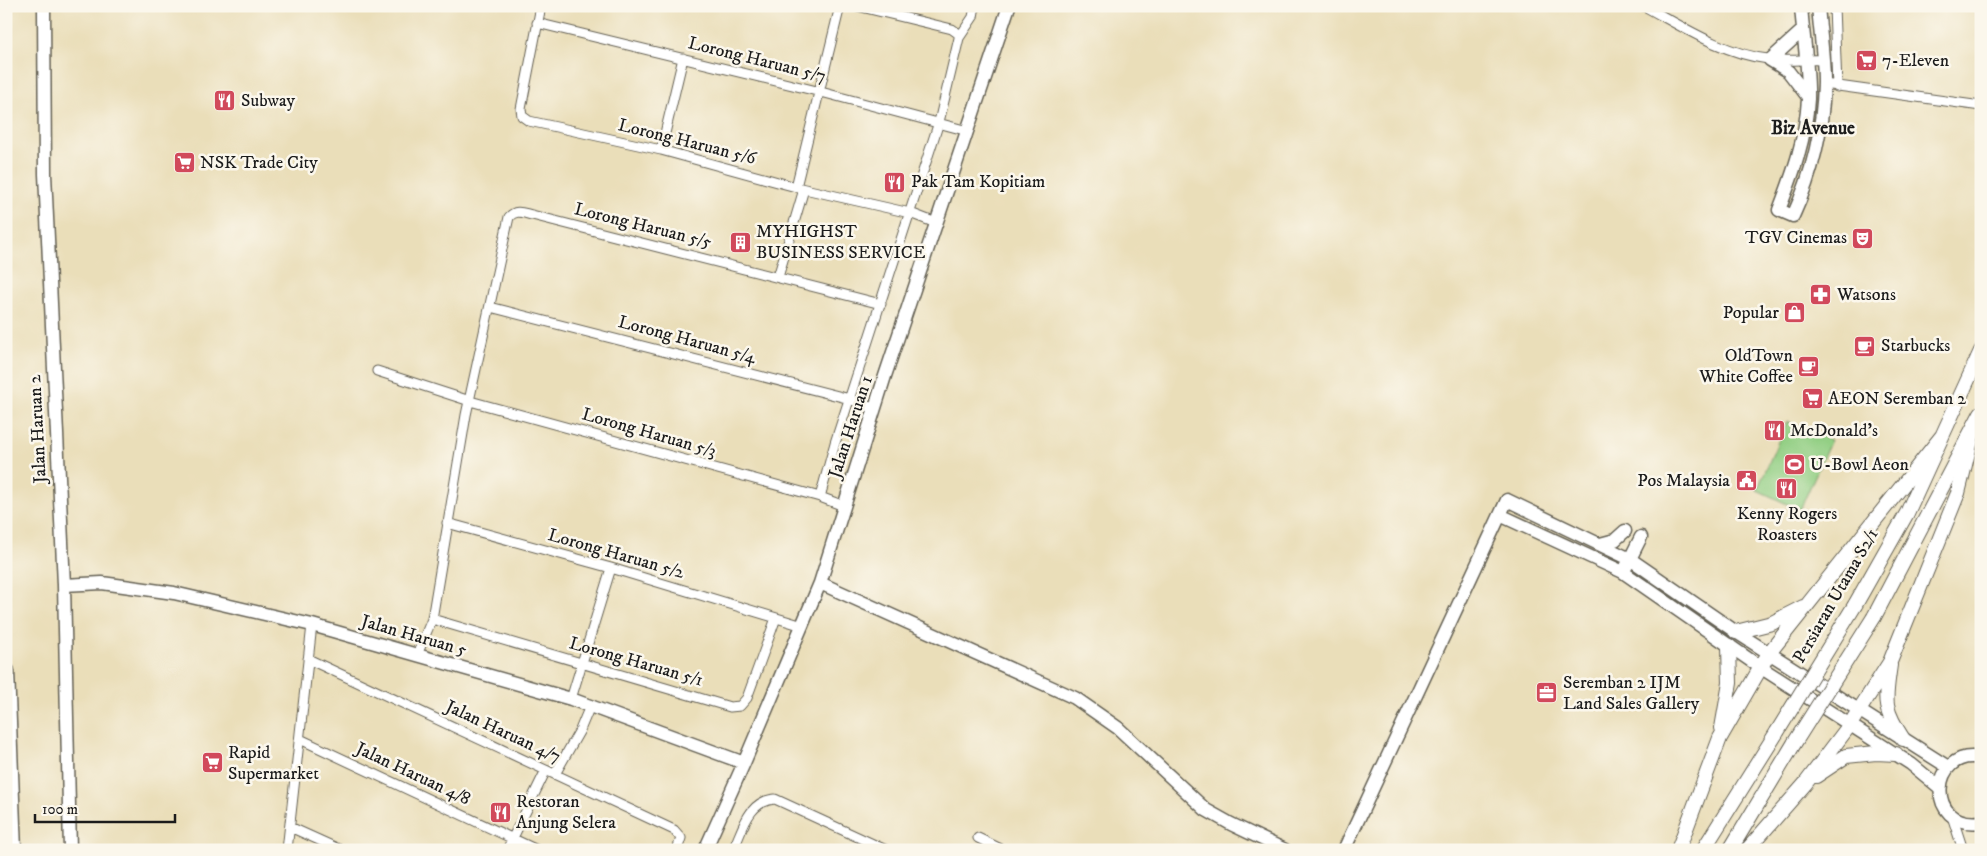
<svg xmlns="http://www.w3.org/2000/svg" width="1987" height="856" font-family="'IM FELL DW Pica',serif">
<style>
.green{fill:#93cf84;stroke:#587650}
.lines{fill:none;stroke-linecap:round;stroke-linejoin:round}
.street-casing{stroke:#646053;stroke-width:11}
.secondary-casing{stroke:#646053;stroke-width:15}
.primary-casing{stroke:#646053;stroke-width:16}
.highway-casing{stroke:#646053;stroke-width:19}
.street{stroke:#fff;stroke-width:9}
.secondary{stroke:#fff;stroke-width:12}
.primary{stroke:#fff;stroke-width:14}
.highway{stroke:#fff;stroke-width:16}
.primary-bridge-casing{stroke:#646053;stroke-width:16;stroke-linecap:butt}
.primary-bridge{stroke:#fff;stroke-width:14}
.labels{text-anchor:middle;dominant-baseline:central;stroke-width:5;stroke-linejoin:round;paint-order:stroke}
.street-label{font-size:18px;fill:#1c1c1c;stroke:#fbf7ec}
.poi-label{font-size:18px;fill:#1c1c1c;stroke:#fbf7ec;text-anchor:start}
.neighbourhood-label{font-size:19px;font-weight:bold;fill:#1c1c1c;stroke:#fbf7ec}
</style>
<rect width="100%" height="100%" fill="#fbf7ec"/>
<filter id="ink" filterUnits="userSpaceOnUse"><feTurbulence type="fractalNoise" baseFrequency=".02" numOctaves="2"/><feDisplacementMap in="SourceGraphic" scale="10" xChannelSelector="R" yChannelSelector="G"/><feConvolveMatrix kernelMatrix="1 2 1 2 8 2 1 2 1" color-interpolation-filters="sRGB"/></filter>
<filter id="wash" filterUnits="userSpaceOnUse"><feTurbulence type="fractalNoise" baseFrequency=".0096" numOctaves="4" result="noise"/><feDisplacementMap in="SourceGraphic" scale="20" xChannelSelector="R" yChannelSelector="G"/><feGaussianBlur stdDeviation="1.12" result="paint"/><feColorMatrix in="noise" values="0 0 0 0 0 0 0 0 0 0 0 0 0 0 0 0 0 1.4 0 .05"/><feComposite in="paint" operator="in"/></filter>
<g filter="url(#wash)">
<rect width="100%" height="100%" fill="#eadeb9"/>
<!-- green -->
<path class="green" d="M1787,421L1831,440L1800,510L1757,490Z"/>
</g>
<g filter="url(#ink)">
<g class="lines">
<defs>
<path id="street" d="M541,6L521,109L522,116L529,121L661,150L796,187L910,213L936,223
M857,6L952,29L959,34V38
M1644,6C1683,27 1724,54 1768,59C1786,62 1805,59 1823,60
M1834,6L1837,87
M537,23L821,92L968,131
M1824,84L1981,106
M661,150L683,58
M796,187L840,6
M778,277L804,189
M490,307L850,399L875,409
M377,371L470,401L820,497L844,506
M820,497L835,443L939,122L959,38L973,17L975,6
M447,523L611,568L803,626
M432,619L730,707L740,706L747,698L776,618
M417,655L432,619L466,415L509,217C516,209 523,213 532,215L881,304
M308,659L674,830L681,838L677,850
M571,699L611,568
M300,739L537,850
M555,774L580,730L590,706
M1952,816L1963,850
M290,827L341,850
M978,838L1003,850
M287,850L312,625
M507,850L546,770
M733,850C743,829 748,801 775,799L886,850"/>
<path id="secondary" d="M44,6L45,174L64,585L70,850
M1801,6C1803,36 1809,69 1808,99C1806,138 1793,174 1779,210L1793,216C1812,175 1823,128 1824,83C1824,57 1820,32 1818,6
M1803,30L1770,60L1788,71L1808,97
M1500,515L1623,572L1760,667L1911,764L1939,787
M1600,544L1615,540L1625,531
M1626,567L1641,537
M820,583L1075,698L1118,728L1206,810L1231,824L1285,850
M64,585L102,583L174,593L312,625L571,699L744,763
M1981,758C1930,747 1924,830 1981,822
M705,850L744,763L820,583L885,376L1009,6
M1344,850L1507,500L1630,559L1736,632L1948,767"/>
<path id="primary" d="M1855,605L1907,513L1981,351
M1874,617L1981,413
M1736,632L1772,623L1803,607
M1890,665C1885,702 1882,707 1903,739
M1722,728L1730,683L1729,646
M1816,776L1846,756L1876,753L1896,754
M1678,850L1720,738L1769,653L1942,436
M1703,850L1777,732
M1730,850L1795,742
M1747,850L1805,784L1849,726L1890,662L1958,493L1974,428"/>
<path id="highway" d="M6,671L13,850"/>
</defs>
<!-- street casing -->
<use href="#street" class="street-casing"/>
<!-- secondary casing -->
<use href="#secondary" class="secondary-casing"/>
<!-- primary casing -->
<use href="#primary" class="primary-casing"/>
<!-- highway casing -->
<use href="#highway" class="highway-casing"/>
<!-- street -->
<use href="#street" class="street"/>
<!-- secondary -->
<use href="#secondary" class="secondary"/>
<!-- primary -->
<use href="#primary" class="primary"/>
<!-- highway -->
<use href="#highway" class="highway"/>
<defs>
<path id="primary-bridge" d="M1777,732L1855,605
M1795,742L1874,617"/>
</defs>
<!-- primary-bridge casing -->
<use href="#primary-bridge" class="primary-bridge-casing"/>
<!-- primary-bridge -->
<use href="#primary-bridge" class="primary-bridge"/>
</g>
</g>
<!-- icons -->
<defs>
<symbol id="supermarket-square" viewBox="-11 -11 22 22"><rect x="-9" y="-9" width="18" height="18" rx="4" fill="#d1495b" stroke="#fbf7ec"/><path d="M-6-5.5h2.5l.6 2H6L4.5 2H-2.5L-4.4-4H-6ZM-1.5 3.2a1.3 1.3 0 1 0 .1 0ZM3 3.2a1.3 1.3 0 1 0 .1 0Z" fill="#fff"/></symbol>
<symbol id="restaurant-square" viewBox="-11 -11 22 22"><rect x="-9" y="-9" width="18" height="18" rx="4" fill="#d1495b" stroke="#fbf7ec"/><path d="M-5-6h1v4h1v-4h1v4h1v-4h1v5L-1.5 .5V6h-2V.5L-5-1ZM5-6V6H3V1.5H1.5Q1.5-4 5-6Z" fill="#fff"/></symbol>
<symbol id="theatre-square" viewBox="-11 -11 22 22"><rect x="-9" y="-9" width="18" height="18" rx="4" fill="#d1495b" stroke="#fbf7ec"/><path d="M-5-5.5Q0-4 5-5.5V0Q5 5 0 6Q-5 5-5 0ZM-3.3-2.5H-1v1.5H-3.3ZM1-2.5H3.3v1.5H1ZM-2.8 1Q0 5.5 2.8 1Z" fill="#fff"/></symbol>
<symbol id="building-square" viewBox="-11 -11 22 22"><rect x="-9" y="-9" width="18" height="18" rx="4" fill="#d1495b" stroke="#fbf7ec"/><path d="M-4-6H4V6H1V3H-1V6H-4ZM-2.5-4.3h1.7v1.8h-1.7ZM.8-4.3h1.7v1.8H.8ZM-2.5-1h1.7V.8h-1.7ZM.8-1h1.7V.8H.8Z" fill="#fff"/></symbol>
<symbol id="pharmacy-square" viewBox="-11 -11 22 22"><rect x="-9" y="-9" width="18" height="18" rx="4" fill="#d1495b" stroke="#fbf7ec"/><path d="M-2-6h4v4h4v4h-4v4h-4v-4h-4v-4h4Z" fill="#fff"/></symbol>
<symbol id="shop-square" viewBox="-11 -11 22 22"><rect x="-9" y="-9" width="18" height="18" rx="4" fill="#d1495b" stroke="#fbf7ec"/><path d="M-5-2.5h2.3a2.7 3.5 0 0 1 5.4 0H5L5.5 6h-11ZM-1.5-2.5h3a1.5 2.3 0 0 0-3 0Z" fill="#fff"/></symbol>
<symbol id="cafe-square" viewBox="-11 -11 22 22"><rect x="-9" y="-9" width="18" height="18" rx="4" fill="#d1495b" stroke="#fbf7ec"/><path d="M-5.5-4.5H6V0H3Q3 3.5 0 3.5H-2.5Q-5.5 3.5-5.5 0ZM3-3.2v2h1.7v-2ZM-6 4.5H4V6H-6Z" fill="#fff"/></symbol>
<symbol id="stadium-square" viewBox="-11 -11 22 22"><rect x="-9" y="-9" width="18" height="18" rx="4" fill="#d1495b" stroke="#fbf7ec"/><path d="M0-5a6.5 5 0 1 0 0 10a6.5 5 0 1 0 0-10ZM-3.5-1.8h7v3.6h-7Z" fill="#fff"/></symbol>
<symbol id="civic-square" viewBox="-11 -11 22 22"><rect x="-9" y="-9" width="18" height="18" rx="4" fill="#d1495b" stroke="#fbf7ec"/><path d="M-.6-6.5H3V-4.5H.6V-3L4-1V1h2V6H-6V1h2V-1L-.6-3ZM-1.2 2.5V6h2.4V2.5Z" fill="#fff"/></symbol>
<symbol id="office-square" viewBox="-11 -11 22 22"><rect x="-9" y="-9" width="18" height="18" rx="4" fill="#d1495b" stroke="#fbf7ec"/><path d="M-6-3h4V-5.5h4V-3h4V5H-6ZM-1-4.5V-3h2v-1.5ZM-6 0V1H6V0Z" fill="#fff"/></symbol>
</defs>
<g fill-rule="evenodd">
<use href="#supermarket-square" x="1854" y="48" width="25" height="25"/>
<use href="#restaurant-square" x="212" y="88" width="25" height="25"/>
<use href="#supermarket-square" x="172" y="150" width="25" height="25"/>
<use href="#restaurant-square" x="882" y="170" width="25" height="25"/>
<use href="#theatre-square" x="1850" y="226" width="25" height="25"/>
<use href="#building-square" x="728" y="230" width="25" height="25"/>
<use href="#pharmacy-square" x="1808" y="282" width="25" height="25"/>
<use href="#shop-square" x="1782" y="300" width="25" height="25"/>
<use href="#cafe-square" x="1852" y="334" width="25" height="25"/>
<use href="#cafe-square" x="1796" y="354" width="25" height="25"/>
<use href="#supermarket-square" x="1800" y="386" width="25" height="25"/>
<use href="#restaurant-square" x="1762" y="418" width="25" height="25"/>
<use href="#stadium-square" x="1782" y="452" width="25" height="25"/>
<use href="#civic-square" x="1734" y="468" width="25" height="25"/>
<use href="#restaurant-square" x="1774" y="476" width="25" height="25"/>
<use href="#office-square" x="1534" y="680" width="25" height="25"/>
<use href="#supermarket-square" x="200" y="750" width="25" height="25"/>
<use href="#restaurant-square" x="488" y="800" width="25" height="25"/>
</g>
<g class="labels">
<!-- street labels -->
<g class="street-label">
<text transform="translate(757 60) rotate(14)">Lorong Haruan 5/7</text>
<text transform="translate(687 142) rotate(14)">Lorong Haruan 5/6</text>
<text transform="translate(643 226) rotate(14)">Lorong Haruan 5/5</text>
<text transform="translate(687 340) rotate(15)">Lorong Haruan 5/4</text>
<text transform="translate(851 427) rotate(-72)">Jalan Haruan 1</text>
<text transform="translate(38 429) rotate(-93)">Jalan Haruan 2</text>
<text transform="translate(649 433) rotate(16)">Lorong Haruan 5/3</text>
<text transform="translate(616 554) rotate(16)">Lorong Haruan 5/2</text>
<text transform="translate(1836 596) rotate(-60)">Persiaran Utama S2/1</text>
<text transform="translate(414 636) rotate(16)">Jalan Haruan 5</text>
<text transform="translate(636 662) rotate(16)">Lorong Haruan 5/1</text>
<text transform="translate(503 732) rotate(25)">Jalan Haruan 4/7</text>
<text transform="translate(413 774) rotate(25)">Jalan Haruan 4/8</text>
</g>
<!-- poi labels -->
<g class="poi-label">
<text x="1882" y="61">7-Eleven</text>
<text x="241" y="101">Subway</text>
<text x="200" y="163">NSK Trade City</text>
<text x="911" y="182">Pak Tam Kopitiam</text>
<text x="756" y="232">MYHIGHST<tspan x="756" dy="21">BUSINESS SERVICE</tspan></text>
<text x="1847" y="238" text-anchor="end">TGV Cinemas</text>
<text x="1837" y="295">Watsons</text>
<text x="1779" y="313" text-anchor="end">Popular</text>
<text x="1881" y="346">Starbucks</text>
<text x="1793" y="356" text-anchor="end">OldTown<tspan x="1793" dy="21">White Coffee</tspan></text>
<text x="1828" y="399">AEON Seremban 2</text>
<text x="1790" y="431">McDonald's</text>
<text x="1810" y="465">U-Bowl Aeon</text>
<text x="1730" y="481" text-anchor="end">Pos Malaysia</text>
<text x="1787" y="514" text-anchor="middle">Kenny Rogers<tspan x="1787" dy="21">Roasters</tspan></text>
<text x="1563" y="683">Seremban 2 IJM<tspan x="1563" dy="21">Land Sales Gallery</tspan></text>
<text x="228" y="753">Rapid<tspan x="228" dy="21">Supermarket</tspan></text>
<text x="516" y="802">Restoran<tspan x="516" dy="21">Anjung Selera</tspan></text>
</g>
<!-- neighbourhood labels -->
<g class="neighbourhood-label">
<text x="1813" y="128">Biz Avenue</text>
</g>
</g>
<!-- margin -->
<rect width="1987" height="856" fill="none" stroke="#fbf7ec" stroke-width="25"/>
<!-- scale -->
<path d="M35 814v8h140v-8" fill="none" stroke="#1c1c1c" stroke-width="2.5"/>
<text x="42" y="814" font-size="15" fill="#1c1c1c" stroke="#fbf7ec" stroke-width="4" paint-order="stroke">100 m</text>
</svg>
